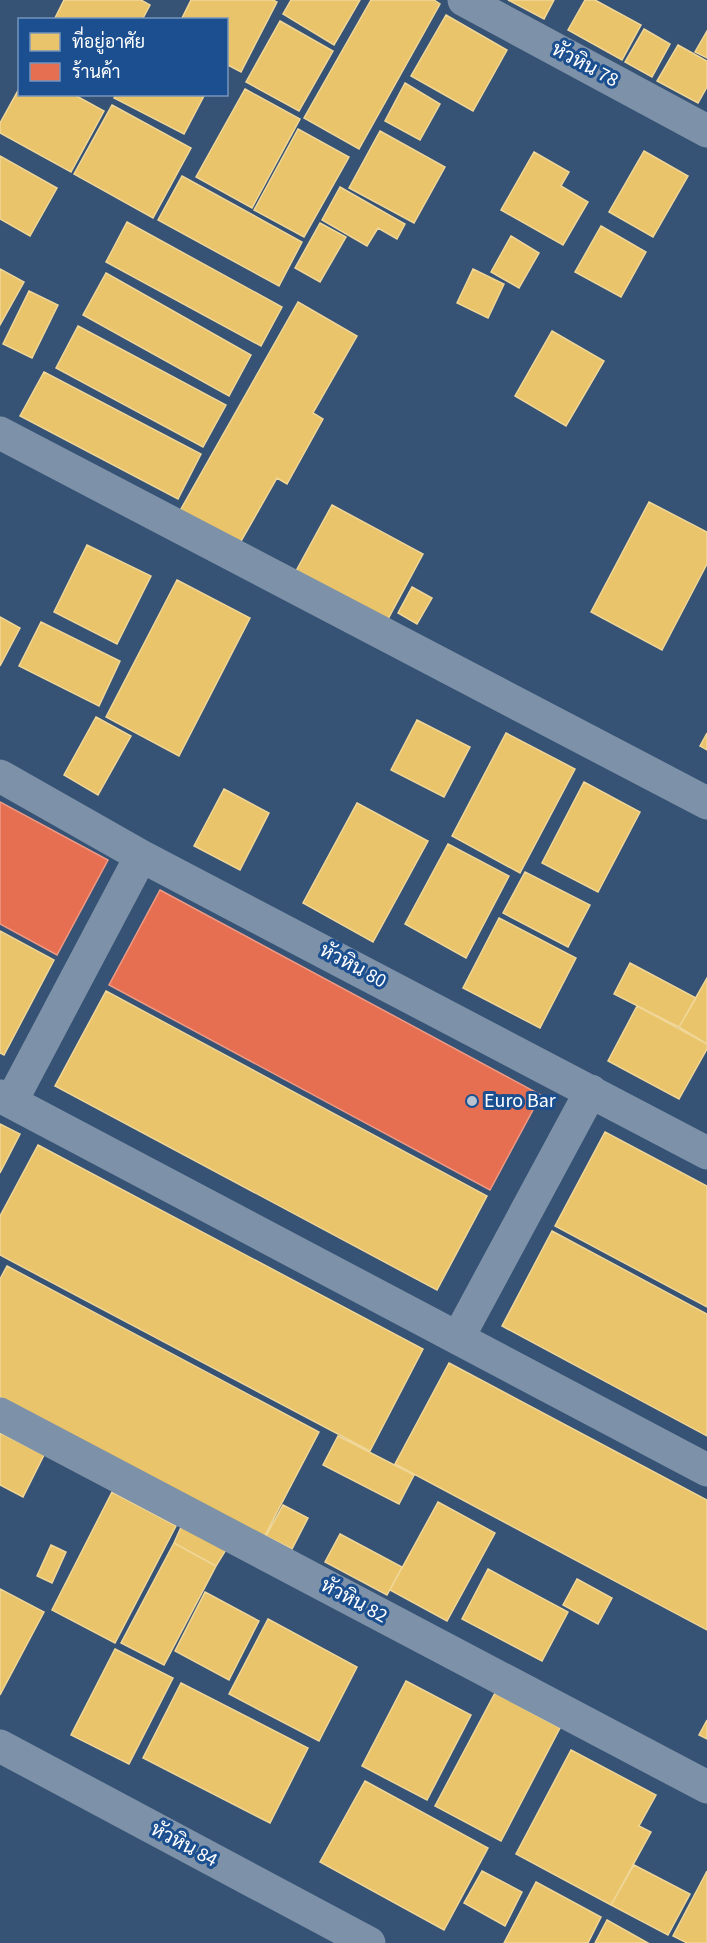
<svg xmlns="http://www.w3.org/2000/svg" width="707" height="1943" font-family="'Source Sans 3',Sarabun,sans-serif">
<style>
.homes{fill:#e9c46a;stroke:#f0d697;stroke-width:1.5}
.shops{fill:#e76f51;stroke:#ee9a85;stroke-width:1.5}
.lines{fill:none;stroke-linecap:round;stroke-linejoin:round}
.street{stroke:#7d92a8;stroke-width:33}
.poi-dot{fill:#b9c2ce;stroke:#1b4f8f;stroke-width:2}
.labels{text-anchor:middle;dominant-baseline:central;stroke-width:6;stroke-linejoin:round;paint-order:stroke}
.street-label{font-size:20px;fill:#fff;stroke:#1b4f8f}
.poi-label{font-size:20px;fill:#fff;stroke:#1b4f8f;text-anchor:start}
</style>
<rect width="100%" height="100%" fill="#365274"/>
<!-- homes -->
<path class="homes" d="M64,0H141L150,5L142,20H54Z
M191,0H273L277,2L241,72L226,64V20H181Z
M291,0H360L334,45L283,14Z
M371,0H434L440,4L359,149L304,118Z
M508,0H554L544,19Z
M585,0H595L641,25L622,60L568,30Z
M446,15L507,50L473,111L411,76Z
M280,21L333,51L299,111L246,82Z
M644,29L670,44L652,77L625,62Z
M707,31V58L695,52Z
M678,45L707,61V87L698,103L657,81Z
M405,83L440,104L420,140L385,121Z
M20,87V94H73L104,111L71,172L0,133V123Z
M245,89L300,119L252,208L196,177Z
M116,94H205L184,134L114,98Z
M112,105L191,148L153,218L74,174Z
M298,129L349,157L304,237L254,210Z
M380,131L445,167L414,223L349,188Z
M644,151L688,176L653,237L609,212Z
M534,152L569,172L561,186L588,202L563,245L501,210Z
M0,156L57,188L30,236L0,219Z
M182,176L302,242L279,286L158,220Z
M340,187L405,224L397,239L378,228L367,246L322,220Z
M127,222L282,307L261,346L106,262Z
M320,223L346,237L320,282L295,268Z
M601,226L646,252L621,297L575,272Z
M511,236L539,253L519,288L491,272Z
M0,269L24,282L0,325Z
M473,269L504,284L488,318L457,303Z
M106,273L251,355L229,396L83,315Z
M29,291L58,305L32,358L3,344Z
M298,302L357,336L313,413L323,419L287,484L277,478L236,550L177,516Z
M78,326L226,405L203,447L56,368Z
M552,331L604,361L566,426L515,396Z
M44,372L201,454L178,499L20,416Z
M649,502L707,532V564L662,650L591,612Z
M332,505L423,554L387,621L296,571Z
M87,545L151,576L117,644L54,612Z
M177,580L250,618L179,756L106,717Z
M412,587L432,598L417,624L398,613Z
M0,617L20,628L0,666Z
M41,622L120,661L99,706L19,666Z
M96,717L131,736L98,795L64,775Z
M417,720L470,747L444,797L391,770Z
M506,733L575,769L520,873L452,836Z
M707,733V750L700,746Z
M584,782L640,812L598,892L542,863Z
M224,789L269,813L240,870L194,846Z
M357,803L428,841L373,942L303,903Z
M448,844L509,876L466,958L405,924Z
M525,872L590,905L568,947L503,913Z
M499,918L576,958L540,1028L463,988Z
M0,931L54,960L4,1055L0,1053Z
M630,963L696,998L679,1027L614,994Z
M707,978V1044L679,1027Z
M106,991L487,1196L437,1290L55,1086Z
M637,1006L707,1044V1049L679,1099L608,1061Z
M0,1124L20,1134L0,1173Z
M605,1132L707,1186V1307L555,1226Z
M38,1145L423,1349L370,1451L0,1255V1216Z
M552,1231L707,1314V1436L502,1326Z
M7,1266L319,1432L264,1537L0,1397V1279Z
M449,1363L707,1500V1630L395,1464Z
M0,1433L44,1455L23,1497L0,1485Z
M338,1436L414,1475L399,1504L323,1465Z
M112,1492L176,1526L115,1643L52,1610Z
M438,1502L495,1533L447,1621L390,1590Z
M283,1505L308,1518L292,1549L266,1536Z
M182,1525L227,1548L216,1566L174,1543Z
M340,1534L402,1567L387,1595L325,1562Z
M174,1543L216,1566L164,1665L121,1643Z
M51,1545L66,1552L52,1583L37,1576Z
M488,1569L568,1612L542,1661L462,1619Z
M577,1579L612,1598L598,1624L563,1605Z
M0,1589L44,1612L0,1695Z
M205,1592L259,1621L229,1680L175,1651Z
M268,1619L357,1667L319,1741L229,1694Z
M115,1649L173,1678L129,1764L71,1735Z
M406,1681L471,1715L427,1800L362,1766Z
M181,1683L308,1748L270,1823L143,1758Z
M495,1693L560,1728L501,1841L435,1806Z
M707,1720V1739L699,1735Z
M571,1750L656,1795L639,1826L651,1832L611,1905L516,1854Z
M365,1781L488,1848L444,1930L320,1862Z
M634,1865L690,1894L668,1935L611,1905Z
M482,1871L522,1892L505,1926L464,1903Z
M707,1871V1943H687L673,1936Z
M536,1882L601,1917L588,1943H504Z
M607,1920L648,1943H595Z"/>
<!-- shops -->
<path class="shops" d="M0,802L108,860L57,955L0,924Z
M160,890L541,1095L490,1190L109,985Z"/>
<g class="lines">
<!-- street -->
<path class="street" d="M464,0L707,131
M0,433L707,803
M0,776L141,856L707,1153
M0,1096L707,1470
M11,1102L141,856
M458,1338L591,1091
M0,1414L707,1787
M0,1746L369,1943"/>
</g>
<!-- markers -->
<circle class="poi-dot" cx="472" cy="1101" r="6"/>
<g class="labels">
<!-- street labels -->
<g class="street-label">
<text transform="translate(585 65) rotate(28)">หัวหิน 78</text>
<text transform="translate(353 966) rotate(28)">หัวหิน 80</text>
<text transform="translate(354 1601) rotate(28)">หัวหิน 82</text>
<text transform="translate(184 1845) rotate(28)">หัวหิน 84</text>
</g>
<!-- poi labels -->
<g class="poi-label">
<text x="484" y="1101">Euro Bar</text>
</g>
</g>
<!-- legend -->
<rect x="18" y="18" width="210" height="78" fill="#1b4f8f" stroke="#7695bc" stroke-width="1.5"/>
<rect x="30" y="33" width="30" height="18" fill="#e9c46a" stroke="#7695bc" stroke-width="1.5"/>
<text x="72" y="48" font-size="18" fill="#ffffff">ที่อยู่อาศัย</text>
<rect x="30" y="63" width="30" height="18" fill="#e76f51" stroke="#7695bc" stroke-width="1.5"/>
<text x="72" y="78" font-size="18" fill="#ffffff">ร้านค้า</text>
</svg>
